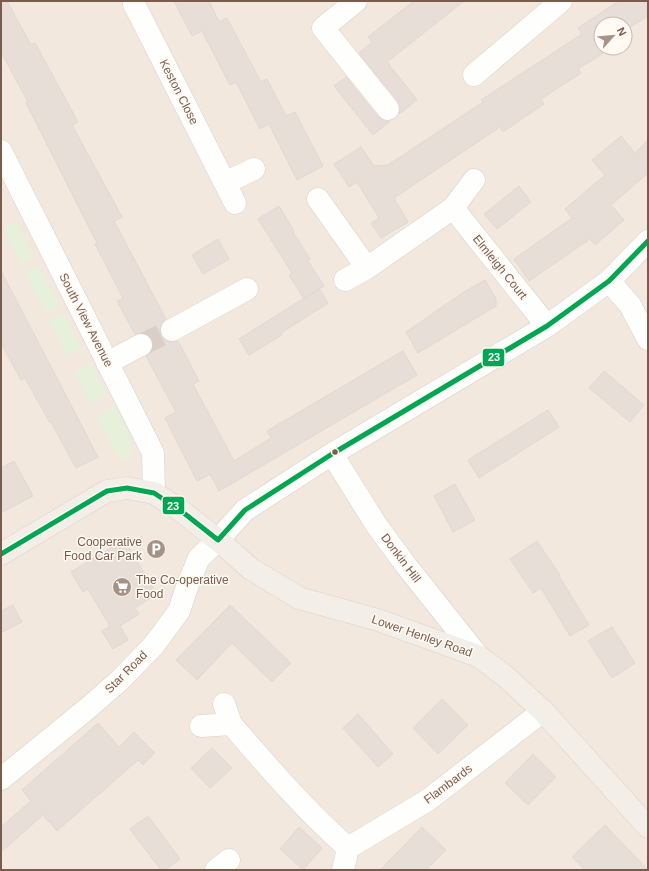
<svg xmlns="http://www.w3.org/2000/svg" width="649" height="871" font-family="Arial,sans-serif">
<style>
.residential{fill:#f2e8de;fill-rule:evenodd}
.green{fill:#e7f0db}
.building{fill:#e6ded7;stroke:#e2d8d2}
.lines{fill:none;stroke-linecap:round;stroke-linejoin:round}
.minor-tunnel{stroke:#d9cfc7;stroke-width:22;stroke-dasharray:22 11;stroke-linecap:butt}
.minor-casing{stroke:#d7d1cb;stroke-width:23}
.major-casing{stroke:#dad1cc;stroke-width:23}
.minor{stroke:#fefefd;stroke-width:22}
.major{stroke:#f3eee8;stroke-width:22}
.bus-1-casing{stroke:#fffaf3;stroke-width:8}
.bus-1{stroke:#00a651;stroke-width:5}
.bus-dot{fill:#7a5c4d;stroke:#fffaf3;stroke-width:1.5}
.labels{text-anchor:middle;dominant-baseline:central;stroke-width:3;stroke-linejoin:round;paint-order:stroke}
.street-label{font-size:12px;fill:#7a5c4d;stroke:#fffaf3}
.poi-label{font-size:12px;fill:#7a5c4d;stroke:#fffaf3;text-anchor:end}
.line-badge{stroke:#fffaf3;stroke-width:1.5}
.badge-label{font-size:11px;text-anchor:middle;font-weight:bold;fill:#fff}
</style>
<rect width="100%" height="100%" fill="#f9f5f0"/>
<!-- residential -->
<path class="residential" d="M1,1H648V870H1ZM601,24H625V48H601Z"/>
<!-- green -->
<path class="green" d="M16,222L34,257L21,264L3,229Z
M38,265L59,306L45,313L25,273Z
M62,313L81,347L67,356L48,320Z
M91,363L107,394L89,403L74,372Z
M115,406L131,437V457L120,461L96,417Z"/>
<!-- building -->
<path class="building" d="M1,1H7L31,45L35,43L78,122L72,125L122,217L114,221L166,319L161,324L160,329L161,336L166,341L171,342L178,341L199,381L193,384L234,461L271,438L267,431L403,351L417,375L219,491L210,474L197,481L165,418L176,412L146,356L152,351L153,346L152,340L148,335L142,333L135,334L117,301L123,298L95,244L97,243L26,103L28,102L1,52Z
M174,1H209L219,22L227,18L261,82L267,79L286,116L295,112L323,166L297,180L269,124L260,129L236,82L230,85L202,31L192,36Z
M414,1H464L387,62L417,100L399,114L400,107L398,101L359,53L372,42L368,37Z
M619,1H648V16L625,31V24H601V47L600,48H611L578,69L581,73L541,99L544,104L503,132L500,127L394,198L408,222L381,238L371,223L379,218L357,182L349,187L334,164L361,147L374,166L388,165L483,102L481,100L582,34L578,28Z
M346,77L378,117L384,121H390L373,135L334,86Z
M621,136L635,153L648,140V173L611,205L624,220L595,245L590,239L529,281L514,259L572,218L565,209L605,175L592,160Z
M519,186L531,202L497,229L484,214Z
M279,206L294,231L293,232L310,259L308,261L324,286L304,299L289,275L292,273L258,219Z
M218,239L229,259L203,274L192,255Z
M1,271L98,457L76,468L51,422L50,423L25,378L21,380L1,343Z
M485,280L496,299V306L418,353L406,332L464,292Z
M317,290H320L328,303L281,333L282,335L249,355L239,339Z
M604,371L644,405L630,422L589,388Z
M548,410L559,427L479,478L468,460Z
M14,461L33,496L1,513V468Z
M455,484L475,520L453,532L434,496Z
M124,540L157,594L135,608L139,614L120,626L128,640L113,649L102,631L110,626L88,589L83,592L71,572Z
M537,541L560,575L559,576L589,625L570,636L541,588L533,593L510,559Z
M13,605L22,622L1,633V611Z
M230,605L291,663L272,682L232,643L197,680L176,660Z
M612,627L635,663L612,678L588,641Z
M442,699L468,725L438,754L413,728Z
M358,714L393,754L378,767L343,728Z
M98,723L119,747L134,732L155,753L143,765L138,760L57,831L43,815L1,852V827L31,801L22,790Z
M212,748L232,768L210,788L191,768Z
M533,754L556,777L528,805L505,783Z
M148,816L180,859L165,870H161L130,829Z
M605,825L648,870H585L572,857Z
M299,827L322,848L303,870L280,849Z
M422,827L446,850L426,870H380Z"/>
<g class="lines">
<!-- minor-tunnel -->
<path class="minor-tunnel" d="M141,345L172,330"/>
<defs>
<path id="minor" d="M134,1V4L235,203
M356,1L323,28L388,109
M474,75L561,1
M1,151L153,453L154,493
M474,180L453,208L547,326
M225,183L254,169
M318,199L367,268
M345,280L367,268L453,208
M609,281L630,305L648,339
M172,330L247,289
M107,363L141,345
M332,454L377,526L405,564L478,656
M224,704L231,724
M201,726L231,724C269,768 305,810 348,848L428,800L543,711
M1,779L88,708L119,681L154,645L179,611L188,584L199,558L218,540L245,510L332,454L547,326L609,281L648,241
M216,870L229,860
M343,870L348,848"/>
<path id="major" d="M1,554L107,491L127,488L154,493L180,510L218,540L251,569L299,598L378,620L478,656L505,676L543,711L648,827"/>
</defs>
<!-- minor casing -->
<use href="#minor" class="minor-casing"/>
<!-- major casing -->
<use href="#major" class="major-casing"/>
<!-- minor -->
<use href="#minor" class="minor"/>
<!-- major -->
<use href="#major" class="major"/>
<defs>
<path id="bus-1" d="M1,554L107,491L127,488L154,493L180,510L218,540L245,510L332,454L547,326L609,281L648,241"/>
</defs>
<!-- bus-1 casing -->
<use href="#bus-1" class="bus-1-casing"/>
<!-- bus-1 -->
<use href="#bus-1" class="bus-1"/>
</g>
<!-- icons -->
<defs>
<symbol id="parking-disc" viewBox="-11 -11 22 22"><circle r="9.5" fill="#a69286" stroke="#fffaf3"/><path d="M-3.5-5.5H1a3.5 3.5 0 0 1 0 7H-1V5.5H-3.5ZM-1-3.4V-.6H.8a1.4 1.4 0 0 0 0-2.8Z" fill="#fff"/></symbol>
<symbol id="supermarket-disc" viewBox="-11 -11 22 22"><circle r="9.5" fill="#a69286" stroke="#fffaf3"/><path d="M-6-5.5h2.5l.6 2H6L4.5 2H-2.5L-4.4-4H-6ZM-1.5 3.2a1.3 1.3 0 1 0 .1 0ZM3 3.2a1.3 1.3 0 1 0 .1 0Z" fill="#fff"/></symbol>
</defs>
<g fill-rule="evenodd">
<use href="#parking-disc" x="145" y="538" width="22" height="22"/>
<use href="#supermarket-disc" x="111" y="576" width="22" height="22"/>
</g>
<!-- markers -->
<circle class="bus-dot" cx="335" cy="452" r="3.5"/>
<g class="labels">
<!-- street labels -->
<g class="street-label">
<text transform="translate(179 92) rotate(63)">Keston Close</text>
<text transform="translate(500 267) rotate(51)">Elmleigh Court</text>
<text transform="translate(86 320) rotate(63)">South View Avenue</text>
<text transform="translate(401 558) rotate(53)">Donkin Hill</text>
<text transform="translate(422 636) rotate(19)">Lower Henley Road</text>
<text transform="translate(126 672) rotate(-45)">Star Road</text>
<text transform="translate(448 784) rotate(-37)">Flambards</text>
</g>
<!-- poi labels -->
<g class="poi-label">
<text x="142" y="542">Cooperative<tspan x="142" dy="14">Food Car Park</tspan></text>
<text x="136" y="580" text-anchor="start">The Co-operative<tspan x="136" dy="14">Food</tspan></text>
</g>
</g>
<g class="line-badge">
<rect x="482" y="348" width="23" height="19" rx="4" fill="#00a651"/>
<rect x="162" y="496" width="23" height="19" rx="4" fill="#00a651"/>
</g>
<g class="badge-label">
<text x="494" y="361">23</text>
<text x="173" y="510">23</text>
</g>
<!-- border -->
<rect width="649" height="871" fill="none" stroke="#7a5c4d" stroke-width="4"/>
<!-- north arrow -->
<g transform="translate(613 36) rotate(63)"><circle r="19" fill="#fffaf3" stroke="#cabbb1"/>
<path d="M0-3L7 15L0 10L-7 15Z" fill="#a69286"/>
<text y="-6" font-size="11" font-weight="bold" text-anchor="middle" fill="#7a5c4d">N</text>
</g>
</svg>
